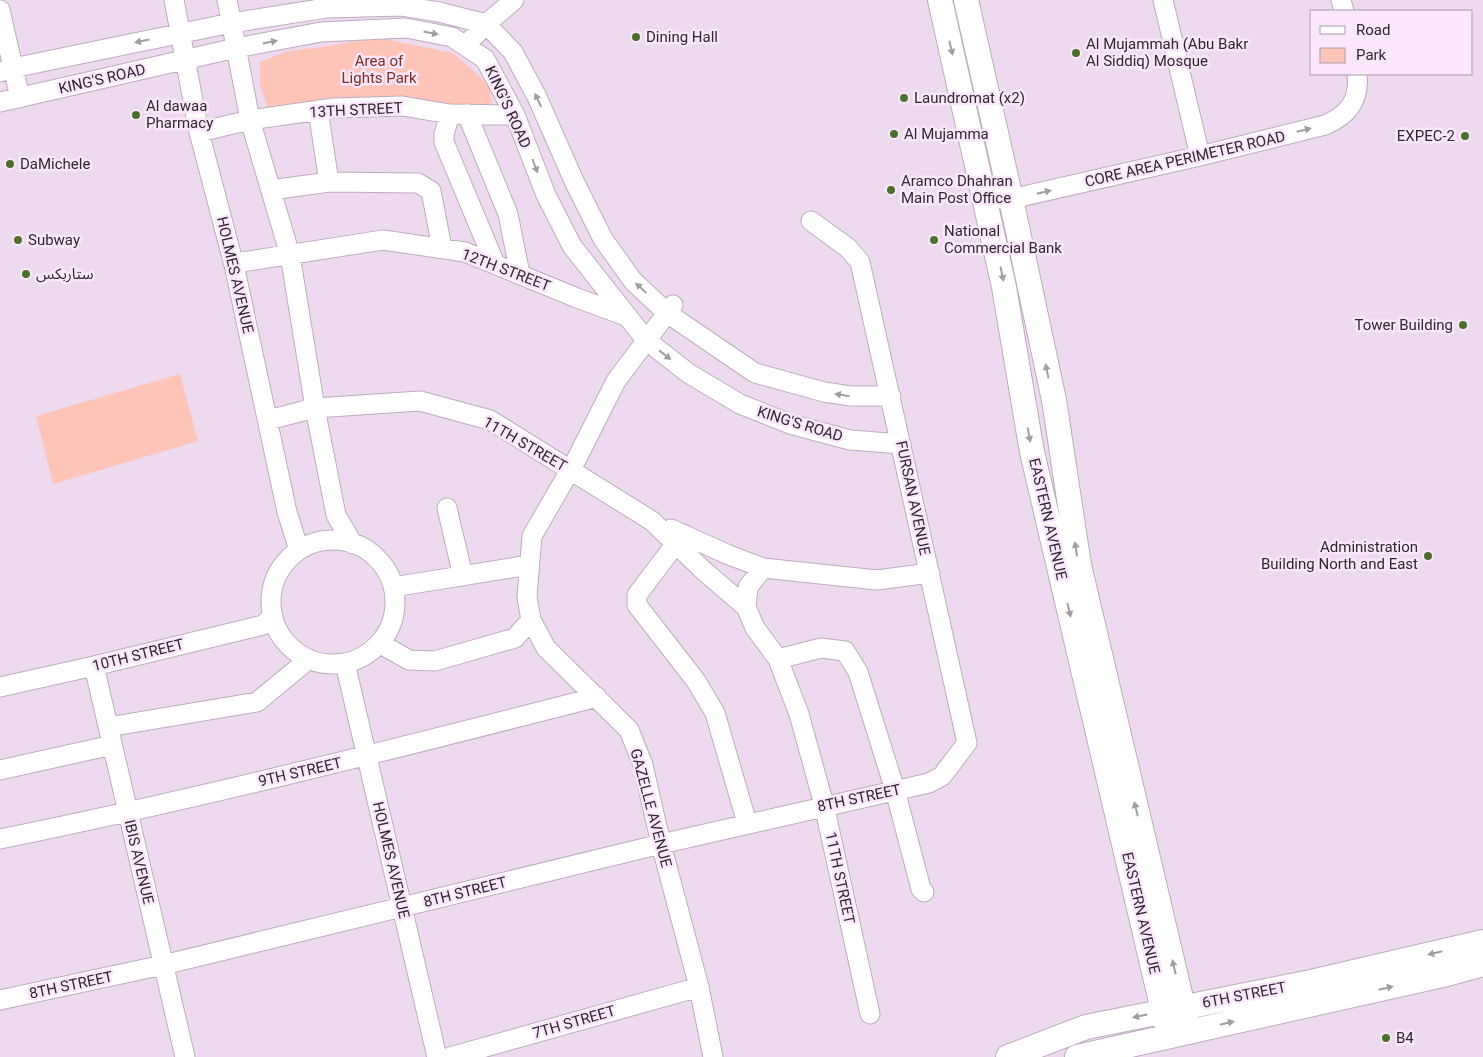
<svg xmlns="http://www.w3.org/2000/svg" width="1483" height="1057" font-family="Roboto,'Noto Sans Arabic',sans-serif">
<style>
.green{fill:#fec4b8}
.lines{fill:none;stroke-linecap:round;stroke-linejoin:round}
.minor-casing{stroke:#bdabbe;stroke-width:21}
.major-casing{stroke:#bdabbe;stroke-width:26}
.minor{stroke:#fff;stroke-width:19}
.major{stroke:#fff;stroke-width:24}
.oneway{fill:#a19ea1}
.poi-dot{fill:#4b702a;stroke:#fae7fb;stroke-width:2}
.labels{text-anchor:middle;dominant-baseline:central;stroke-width:5;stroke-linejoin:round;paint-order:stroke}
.poi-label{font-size:15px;fill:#2f282f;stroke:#fae7fb;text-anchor:start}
.park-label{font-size:15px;fill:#832c1e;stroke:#fae7fb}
.street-label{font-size:15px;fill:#2f282f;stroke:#fae7fb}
</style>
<rect width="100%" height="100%" fill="#eddaee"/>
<!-- green -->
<path class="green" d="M380,38L453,53L490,86L492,103L473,110L268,109L260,85V62L286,52Z
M180,374L198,441L53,484L36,416Z"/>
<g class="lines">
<defs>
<path id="minor" d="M174,0L199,132L234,265L287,512L299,550
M227,0L250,120L290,255L315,408L336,515L353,544
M1163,0L1200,156
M1341,0L1344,11
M0,10L20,98
M465,46L486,24L514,0
M0,72L13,68L231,23L326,8L402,6L439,12L486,24L513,52L537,97L574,181L603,239L633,281L667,313L755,373L824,392L851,396H891
M0,102L236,48L321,32L406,28L452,37L485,59L515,115L546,195L572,246L646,340L688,373L740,404L790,424L850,440L901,444
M318,110L329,182
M450,114L444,134V142L495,264
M467,114L508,214L520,274
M199,132L250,120L334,108L402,106L450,114L515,115
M983,188C991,197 998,201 1011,199L1200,156L1325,125C1349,115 1360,100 1357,74
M271,190L329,182L418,183L431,191L442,248
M234,265L242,262L383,240L465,252L577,298L626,316
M673,305L616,381L576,460L532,536L527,597L531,620L546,648L629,730L643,765L661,844L699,987L713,1057
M268,420L315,408L420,401L490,420L652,521L703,570L746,607L755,628L778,659L799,714L824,805L870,1014
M447,508L463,576
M671,529L729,555L763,568L877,580L930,573
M683,534L637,595V605L696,681L715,713L747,823
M271 602a62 62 0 1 1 124 0a62 62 0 1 1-124 0Z
M393,587L529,565
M746,607L748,587L763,568
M379,643L409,660L435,661L515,638L531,620
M778,659L821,648L845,651L858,672L895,790L921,889L924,892
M345,663L437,1057
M94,666L185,1057
M0,687L94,666L263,625L273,616
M108,727L257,702L309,659
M0,770L112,745
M0,839C201,798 399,748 597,697
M0,1000L163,965L661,844L929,783L942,776L967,743L860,262L848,248L811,221
M450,1057L699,987"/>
<path id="major" d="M940,0L1004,287L1032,452L1169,1036
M966,0L1011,199L1054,400L1079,565L1189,1032
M1008,1057L1086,1027L1311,982L1483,942
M1077,1057L1447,974L1483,964"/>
</defs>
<!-- minor casing -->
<use href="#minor" class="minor-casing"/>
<!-- major casing -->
<use href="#major" class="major-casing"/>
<!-- minor -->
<use href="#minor" class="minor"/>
<!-- major -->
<use href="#major" class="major"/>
</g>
<!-- one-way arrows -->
<defs><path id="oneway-solid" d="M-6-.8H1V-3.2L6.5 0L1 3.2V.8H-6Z" transform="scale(1.25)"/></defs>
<g class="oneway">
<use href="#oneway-solid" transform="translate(431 33) rotate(11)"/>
<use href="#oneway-solid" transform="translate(142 41) rotate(168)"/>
<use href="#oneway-solid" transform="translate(270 42) rotate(-11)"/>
<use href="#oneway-solid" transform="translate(951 48) rotate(77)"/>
<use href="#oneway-solid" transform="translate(538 100) rotate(-115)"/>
<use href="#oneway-solid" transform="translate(1304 130) rotate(-14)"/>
<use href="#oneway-solid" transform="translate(535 166) rotate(69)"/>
<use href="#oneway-solid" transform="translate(1044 192) rotate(-13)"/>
<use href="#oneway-solid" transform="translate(1002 274) rotate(78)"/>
<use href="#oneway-solid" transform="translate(641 288) rotate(-137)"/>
<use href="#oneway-solid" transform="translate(665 355) rotate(38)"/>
<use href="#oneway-solid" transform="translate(1047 371) rotate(-102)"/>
<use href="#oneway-solid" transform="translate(842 395) rotate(-171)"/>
<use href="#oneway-solid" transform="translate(1029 435) rotate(80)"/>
<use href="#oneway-solid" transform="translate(1076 549) rotate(-98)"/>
<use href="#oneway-solid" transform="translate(1069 610) rotate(77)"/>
<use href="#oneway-solid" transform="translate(1136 809) rotate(-104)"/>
<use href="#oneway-solid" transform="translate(1435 953) rotate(167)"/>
<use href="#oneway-solid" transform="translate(1174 967) rotate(-103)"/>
<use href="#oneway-solid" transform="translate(1386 988) rotate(-13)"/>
<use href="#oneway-solid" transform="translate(1140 1016) rotate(168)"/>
<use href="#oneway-solid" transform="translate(1227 1023) rotate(-13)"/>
</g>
<!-- markers -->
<g class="poi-dot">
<circle cx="636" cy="37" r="5"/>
<circle cx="1076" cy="53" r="5"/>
<circle cx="904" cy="98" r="5"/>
<circle cx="136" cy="115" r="5"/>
<circle cx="894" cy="134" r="5"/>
<circle cx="1465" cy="136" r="5"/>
<circle cx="10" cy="164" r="5"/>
<circle cx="891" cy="190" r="5"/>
<circle cx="18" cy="240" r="5"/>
<circle cx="934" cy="240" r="5"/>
<circle cx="26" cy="274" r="5"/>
<circle cx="1463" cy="325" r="5"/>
<circle cx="1428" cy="556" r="5"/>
<circle cx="1386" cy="1038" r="5"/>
</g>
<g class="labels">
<!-- poi labels -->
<g class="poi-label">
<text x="646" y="37">Dining Hall</text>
<text x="1086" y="44">Al Mujammah (Abu Bakr<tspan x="1086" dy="17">Al Siddiq) Mosque</tspan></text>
<text x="914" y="98">Laundromat (x2)</text>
<text x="146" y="106">Al dawaa<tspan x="146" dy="17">Pharmacy</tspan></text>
<text x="904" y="134">Al Mujamma</text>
<text x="1455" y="136" text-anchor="end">EXPEC-2</text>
<text x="20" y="164">DaMichele</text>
<text x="901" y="181">Aramco Dhahran<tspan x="901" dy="17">Main Post Office</tspan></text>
<text x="944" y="231">National<tspan x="944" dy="17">Commercial Bank</tspan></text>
<text x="28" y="240">Subway</text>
<text x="36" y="274">ستاربكس</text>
<text x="1453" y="325" text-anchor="end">Tower Building</text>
<text x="1418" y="547" text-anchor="end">Administration<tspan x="1418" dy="17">Building North and East</tspan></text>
<text x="1396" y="1038">B4</text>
</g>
<!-- park labels -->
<g class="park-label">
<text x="379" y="61">Area of<tspan x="379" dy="17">Lights Park</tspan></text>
</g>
<!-- street labels -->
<g class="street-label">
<text transform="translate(102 79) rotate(-13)">KING'S ROAD</text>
<text transform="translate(508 107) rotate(65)">KING'S ROAD</text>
<text transform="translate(356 110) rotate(-3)">13TH STREET</text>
<text transform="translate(1185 159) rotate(-13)">CORE AREA PERIMETER ROAD</text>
<text transform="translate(506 270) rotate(21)">12TH STREET</text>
<text transform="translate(235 275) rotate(77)">HOLMES AVENUE</text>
<text transform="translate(800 424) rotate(17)">KING'S ROAD</text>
<text transform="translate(525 444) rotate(30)">11TH STREET</text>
<text transform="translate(913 498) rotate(78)">FURSAN AVENUE</text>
<text transform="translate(1048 519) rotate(77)">EASTERN AVENUE</text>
<text transform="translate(138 655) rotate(-14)">10TH STREET</text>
<text transform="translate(300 772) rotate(-13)">9TH STREET</text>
<text transform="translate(859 798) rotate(-12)">8TH STREET</text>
<text transform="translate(651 808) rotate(75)">GAZELLE AVENUE</text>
<text transform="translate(391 860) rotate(77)">HOLMES AVENUE</text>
<text transform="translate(139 862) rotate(77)">IBIS AVENUE</text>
<text transform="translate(840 878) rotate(78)">11TH STREET</text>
<text transform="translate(465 892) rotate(-14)">8TH STREET</text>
<text transform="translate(1141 913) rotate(77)">EASTERN AVENUE</text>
<text transform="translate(71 985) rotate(-12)">8TH STREET</text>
<text transform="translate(1244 995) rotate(-11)">6TH STREET</text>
<text transform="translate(574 1022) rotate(-16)">7TH STREET</text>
</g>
</g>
<!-- legend -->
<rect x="1310" y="10" width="162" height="65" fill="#fae7fb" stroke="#a99ba9"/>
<rect x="1320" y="26" width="25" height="8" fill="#ffffff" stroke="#a99ba9"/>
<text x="1356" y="35" font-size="15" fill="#2f282f">Road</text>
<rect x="1320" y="48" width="25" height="15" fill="#fec4b8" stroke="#a99ba9"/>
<text x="1356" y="60" font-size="15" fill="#2f282f">Park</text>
</svg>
